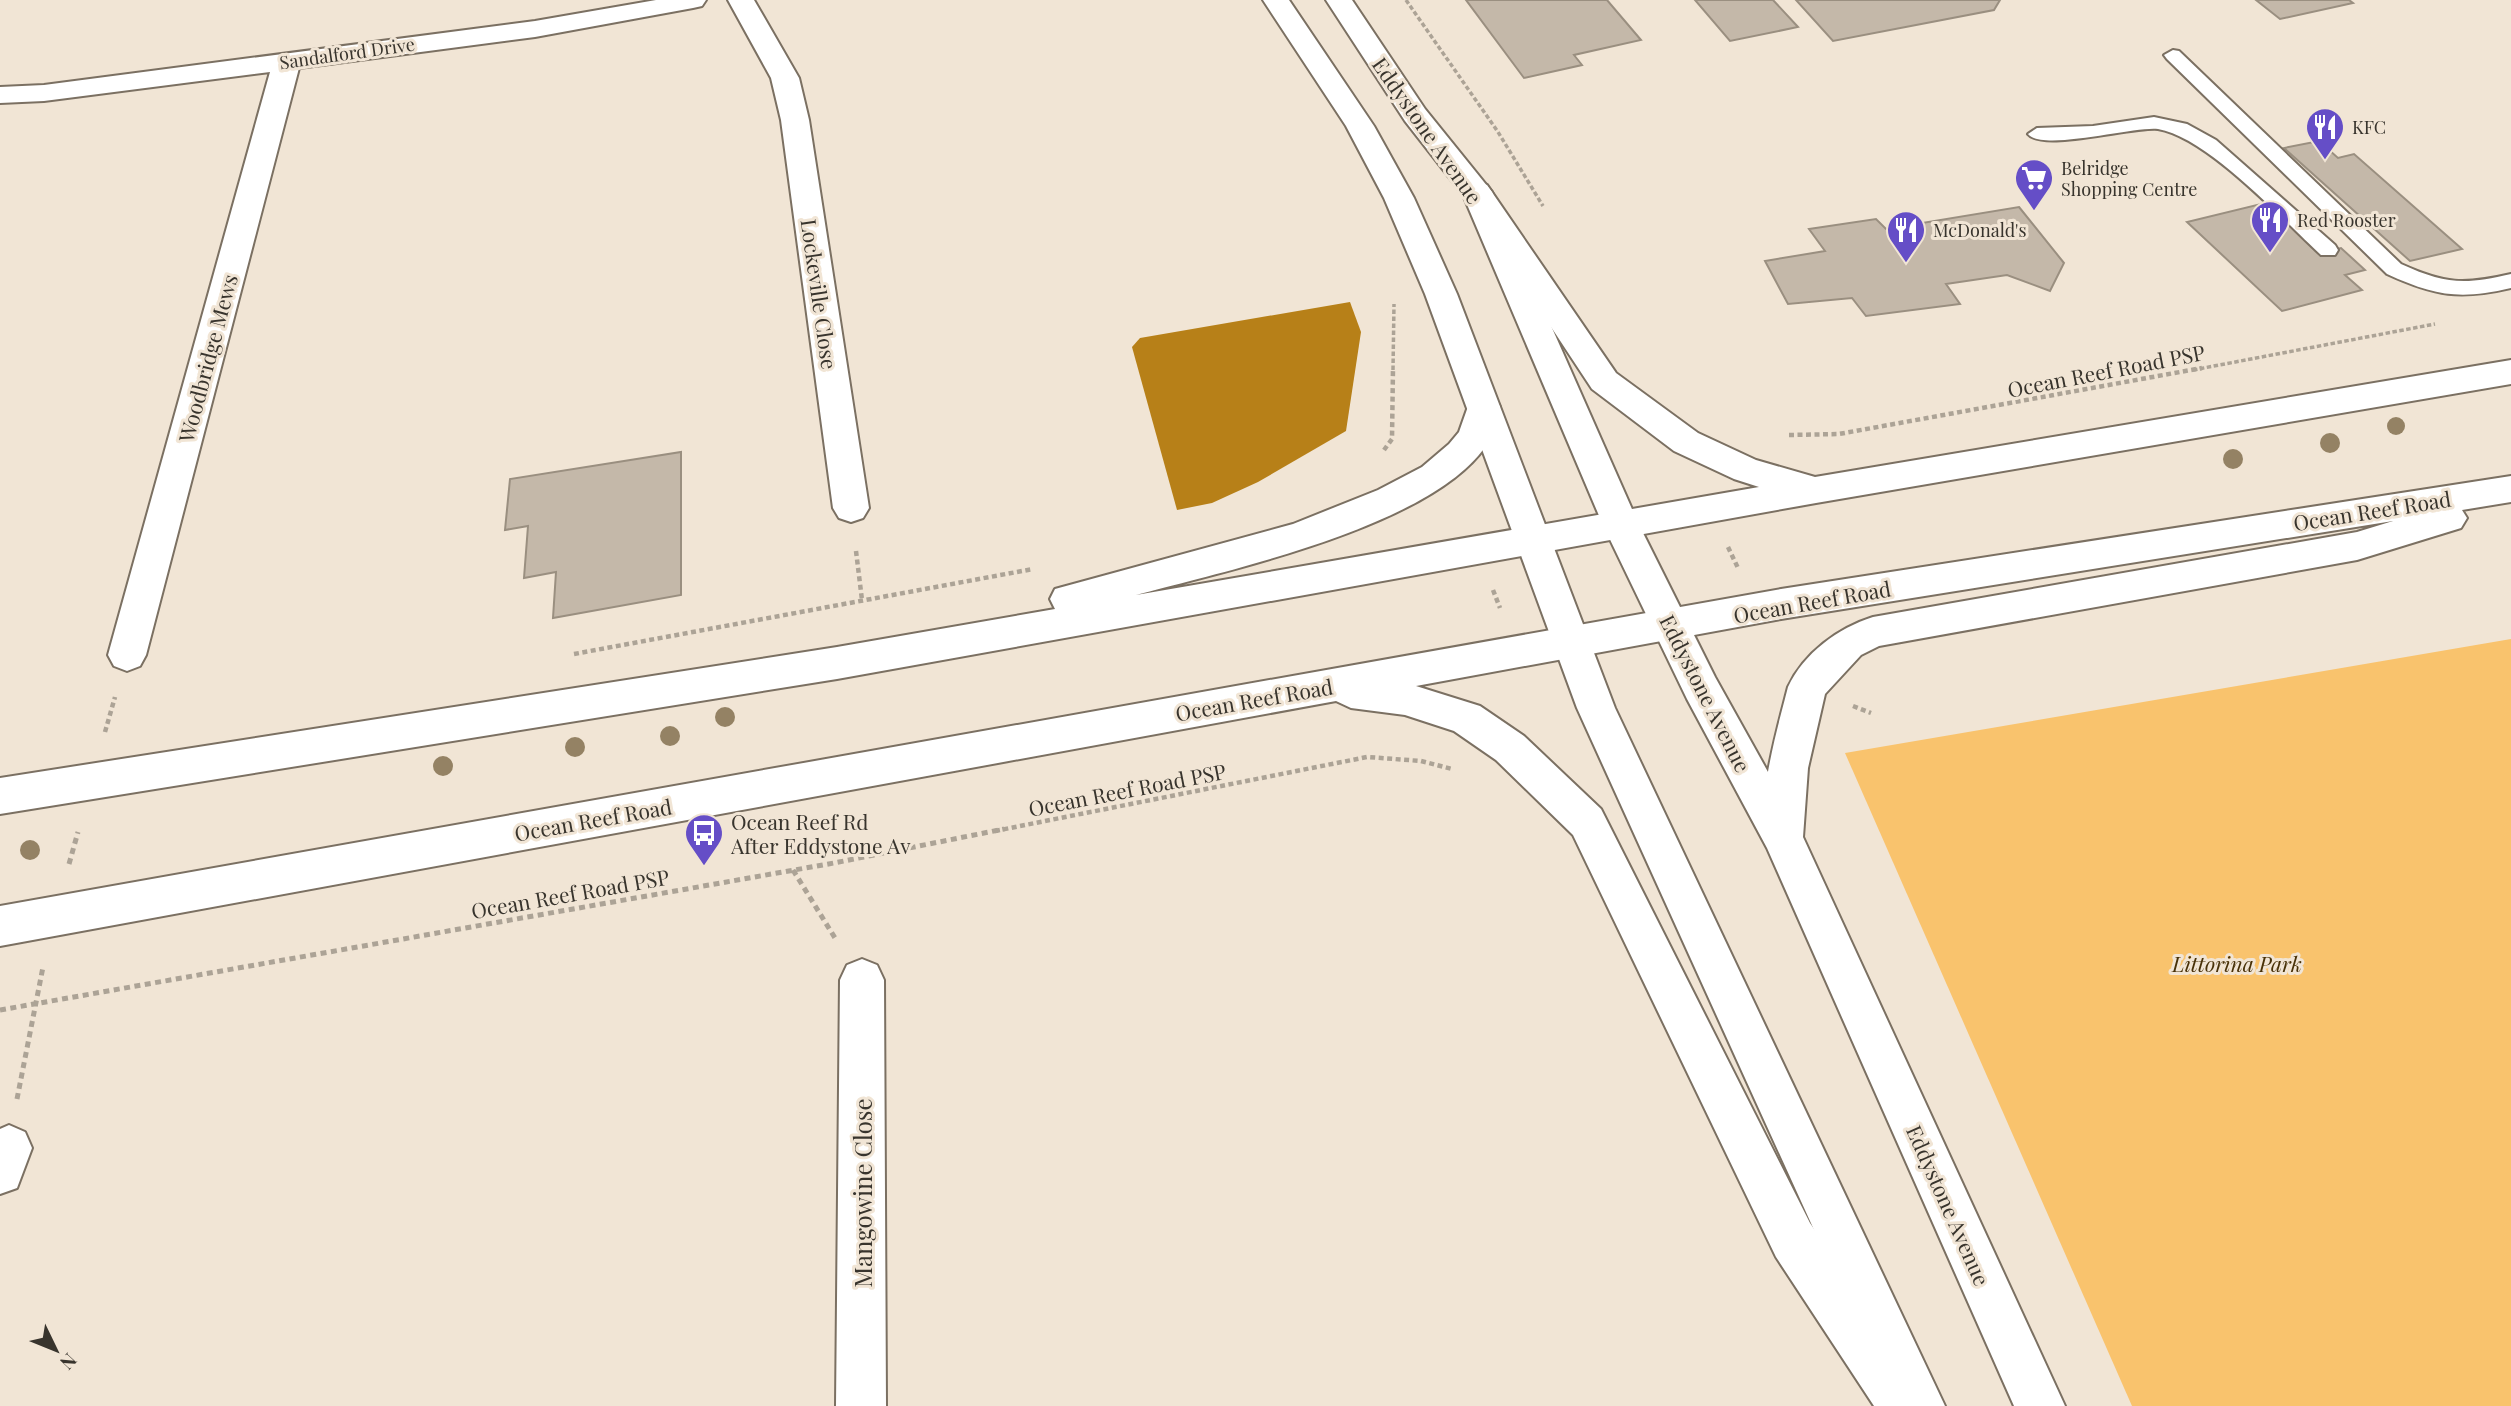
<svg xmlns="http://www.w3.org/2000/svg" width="2511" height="1406" font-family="'Playfair Display',serif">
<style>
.green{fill:#f9c36d}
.water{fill:#b78018}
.building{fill:#c4b8a9;stroke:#9a8f80;stroke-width:2}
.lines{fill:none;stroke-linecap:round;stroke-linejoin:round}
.service-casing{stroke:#7b7062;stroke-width:4}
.minor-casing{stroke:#7b7062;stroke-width:4}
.secondary-casing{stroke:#7b7062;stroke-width:4}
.primary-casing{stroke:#7b7062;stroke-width:4}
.path-far2{stroke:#aca396;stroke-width:3.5;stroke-dasharray:4.5 2.5;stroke-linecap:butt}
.path-far1{stroke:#aca396;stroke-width:4.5;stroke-dasharray:5 3.5;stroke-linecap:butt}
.path{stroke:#aca396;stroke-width:5;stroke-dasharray:6 4.5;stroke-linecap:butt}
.service{fill:#fff;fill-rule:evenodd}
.minor{fill:#fff;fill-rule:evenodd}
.secondary{fill:#fff;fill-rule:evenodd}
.primary{fill:#fff;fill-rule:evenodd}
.tree{fill:#948264}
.labels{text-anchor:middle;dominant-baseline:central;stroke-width:6;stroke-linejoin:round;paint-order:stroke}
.far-street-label{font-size:18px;fill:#38342d;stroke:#f1e5d5}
.far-poi-label{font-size:18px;fill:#38342d;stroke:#f1e5d5;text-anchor:start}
.street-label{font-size:21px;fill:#38342d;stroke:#f1e5d5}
.poi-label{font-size:21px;fill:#38342d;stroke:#f1e5d5;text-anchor:start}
.park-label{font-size:21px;font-style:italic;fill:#483108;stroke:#f1e5d5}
.near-street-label{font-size:24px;fill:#38342d;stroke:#f1e5d5}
</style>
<rect width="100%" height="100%" fill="#f1e5d5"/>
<!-- green -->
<path class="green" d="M2511,639V1406H2132L1845,753Z"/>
<!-- water -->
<path class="water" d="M1350,302L1361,332L1346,431L1258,482L1212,503L1177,510L1132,347L1140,338Z"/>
<!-- building -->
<path class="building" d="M1466,0H1607L1641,40L1574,55L1582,65L1524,78Z
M1695,0H1773L1798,27L1730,41Z
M1796,0H2000L1994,10L1833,41Z
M2256,0H2349L2353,3L2280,19Z
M2319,141L2338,158L2354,154L2462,249L2410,261L2284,148Z
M2265,203L2319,253L2341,248L2365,270L2345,275L2362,290L2282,311L2187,222Z
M2019,207L2064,263L2050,291L2007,275L1946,284L1960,304L1866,316L1852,298L1788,304L1765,261L1825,251L1809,229L1876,219L1886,229Z
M681,452V595L553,618L556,572L524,578L528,526L505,530L510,479Z"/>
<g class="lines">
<defs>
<path id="service" d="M2173,50L2179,51L2401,264C2445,284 2464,285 2511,274V288C2460,300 2435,296 2387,274L2167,59L2164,55Z
M2154,117L2187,124L2216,140L2335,245L2338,250L2335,255H2321C2283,220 2207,137 2158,129C2135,126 2042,152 2028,134L2037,128L2093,126Z"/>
<path id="minor" d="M656,0H706L702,6L693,8L535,37L299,68L146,655L140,666L127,671L114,666L108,655L270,72L44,101L0,103V87L44,85L535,21Z
M728,0H754L799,78L809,120L869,508L863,518L851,522L839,518L833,508L781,120L771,78Z
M862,959L877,965L884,980L886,1406H836L840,980L847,965Z
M9,1125L25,1132L32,1148L17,1188L0,1194V1129Z"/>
<path id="secondary" d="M1263,0H1289L1374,126L1414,198L1457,294L1615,708L1945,1406H1894L1577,708L1425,294L1384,198L1346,126Z
M1326,0H1352L1425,109L1492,192L1639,525L1715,677L1797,824L2065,1406H2014L1767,848L1687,699L1603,525L1463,195L1405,121Z"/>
<path id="primary" d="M1477,182L1487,185L1616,373L1698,433L1756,460L1815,477L2511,360V384L1816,503L837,679L0,814V778L837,647L1055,609L1050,599L1055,589L1293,524L1378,490L1422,467L1449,444L1459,432L1471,398L1483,395L1495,398L1500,407C1496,420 1493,435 1485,447C1429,527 1229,570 1136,595L1759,487L1734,479L1674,451L1592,389L1462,192L1467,185Z
M2511,476V502L2462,510L2467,518L2461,528L2357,560L1879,646L1861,655L1825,694L1808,768L1803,837L1797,850L1783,855L1769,850C1752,813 1778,727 1788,687C1804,653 1838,628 1873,617L2357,532L2393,521L1781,619L1416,686L1480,706L1524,736L1601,809L1810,1223L1922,1388L1929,1406H1874L1776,1257L1573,835L1496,760L1454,731L1405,715L1351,708L1336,701L0,946V906L1781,589Z"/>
</defs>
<!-- service casing -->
<use href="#service" class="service-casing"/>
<!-- minor casing -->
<use href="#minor" class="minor-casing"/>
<!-- secondary casing -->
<use href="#secondary" class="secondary-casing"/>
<!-- primary casing -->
<use href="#primary" class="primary-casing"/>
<!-- path-far2 -->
<path class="path-far2" d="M1406,0L1498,132L1543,206
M1393,370L1394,304
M2193,370L2435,324"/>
<!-- path-far1 -->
<path class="path-far1" d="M1789,435L1839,434L2202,368
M1384,450L1392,439L1393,368
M1728,547L1738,568
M856,551L862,600
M1493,590L1500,608
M574,654L1033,569
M1853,706L1871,713
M105,732L115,697
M995,831L1367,757L1421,761L1452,769"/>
<!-- path -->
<path class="path" d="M69,864L78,832
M793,870L835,938
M0,1010L834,863L1004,829
M17,1099L43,967"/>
<!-- service -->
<use href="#service" class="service"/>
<!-- minor -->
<use href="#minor" class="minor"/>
<!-- secondary -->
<use href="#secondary" class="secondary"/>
<!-- primary -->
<use href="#primary" class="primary"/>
</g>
<!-- trees -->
<g class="tree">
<circle cx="2396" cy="426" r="9"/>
<circle cx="2330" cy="443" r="10"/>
<circle cx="2233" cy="459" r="10"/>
<circle cx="725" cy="717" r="10"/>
<circle cx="670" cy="736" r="10"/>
<circle cx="575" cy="747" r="10"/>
<circle cx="443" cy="766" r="10"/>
<circle cx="30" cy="850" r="10"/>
</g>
<!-- icons -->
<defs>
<symbol id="restaurant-pin" viewBox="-11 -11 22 30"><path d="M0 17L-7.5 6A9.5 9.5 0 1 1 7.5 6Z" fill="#654ec7" stroke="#f1e5d5"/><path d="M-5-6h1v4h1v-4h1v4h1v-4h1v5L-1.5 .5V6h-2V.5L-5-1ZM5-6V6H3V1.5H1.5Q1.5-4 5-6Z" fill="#fff"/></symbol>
<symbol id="supermarket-pin" viewBox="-11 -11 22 30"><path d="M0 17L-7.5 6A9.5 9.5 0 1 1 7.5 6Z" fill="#654ec7" stroke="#f1e5d5"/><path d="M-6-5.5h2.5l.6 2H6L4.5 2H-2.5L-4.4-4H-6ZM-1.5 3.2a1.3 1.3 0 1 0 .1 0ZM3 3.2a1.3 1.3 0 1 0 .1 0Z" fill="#fff"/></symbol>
<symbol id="bus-pin" viewBox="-11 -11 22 30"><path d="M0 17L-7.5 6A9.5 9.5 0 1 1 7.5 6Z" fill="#654ec7" stroke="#f1e5d5"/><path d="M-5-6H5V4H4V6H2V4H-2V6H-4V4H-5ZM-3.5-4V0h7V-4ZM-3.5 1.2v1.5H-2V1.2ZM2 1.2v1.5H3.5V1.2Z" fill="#fff"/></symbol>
</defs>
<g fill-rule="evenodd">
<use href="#restaurant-pin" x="2303" y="105" width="44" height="60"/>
<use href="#supermarket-pin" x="2012" y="156" width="44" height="60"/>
<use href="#restaurant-pin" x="2248" y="198" width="44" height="60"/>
<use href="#restaurant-pin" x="1884" y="208" width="44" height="60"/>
<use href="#bus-pin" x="682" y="811" width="44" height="60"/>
</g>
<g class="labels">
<!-- far-street labels -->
<g class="far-street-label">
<text transform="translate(347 53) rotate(-8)">Sandalford Drive</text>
</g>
<!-- far-poi labels -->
<g class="far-poi-label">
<text x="2352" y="127">KFC</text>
<text x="2061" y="168">Belridge<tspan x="2061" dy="21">Shopping Centre</tspan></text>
<text x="2297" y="220">Red Rooster</text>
<text x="1933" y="230">McDonald's</text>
</g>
<!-- street labels -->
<g class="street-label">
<text transform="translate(1428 130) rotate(55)">Eddystone Avenue</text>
<text transform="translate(820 294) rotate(82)">Lockeville Close</text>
<text transform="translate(207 358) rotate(-75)">Woodbridge Mews</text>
<text transform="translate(2106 370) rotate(-11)">Ocean Reef Road PSP</text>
<text transform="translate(2372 510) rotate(-9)">Ocean Reef Road</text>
<text transform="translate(1812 601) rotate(-10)">Ocean Reef Road</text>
<text transform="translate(1706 693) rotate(63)">Eddystone Avenue</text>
<text transform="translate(1254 699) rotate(-10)">Ocean Reef Road</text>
<text transform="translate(1127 789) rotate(-11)">Ocean Reef Road PSP</text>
<text transform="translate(593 819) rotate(-10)">Ocean Reef Road</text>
<text transform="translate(570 893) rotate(-10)">Ocean Reef Road PSP</text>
<text transform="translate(1949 1205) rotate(66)">Eddystone Avenue</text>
</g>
<!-- poi labels -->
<g class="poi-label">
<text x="731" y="821">Ocean Reef Rd<tspan x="731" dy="24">After Eddystone Av</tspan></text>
</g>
<!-- park labels -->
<g class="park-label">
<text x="2237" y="963">Littorina Park</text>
</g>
<!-- near-street labels -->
<g class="near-street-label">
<text transform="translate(862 1193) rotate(-90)">Mangowine Close</text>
</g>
</g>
<!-- north arrow -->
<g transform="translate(56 1350) rotate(133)" stroke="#f1e5d5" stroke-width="5" paint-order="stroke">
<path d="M0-5L12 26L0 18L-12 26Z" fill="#38342d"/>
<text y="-10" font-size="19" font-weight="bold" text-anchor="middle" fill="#38342d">N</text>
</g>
</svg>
